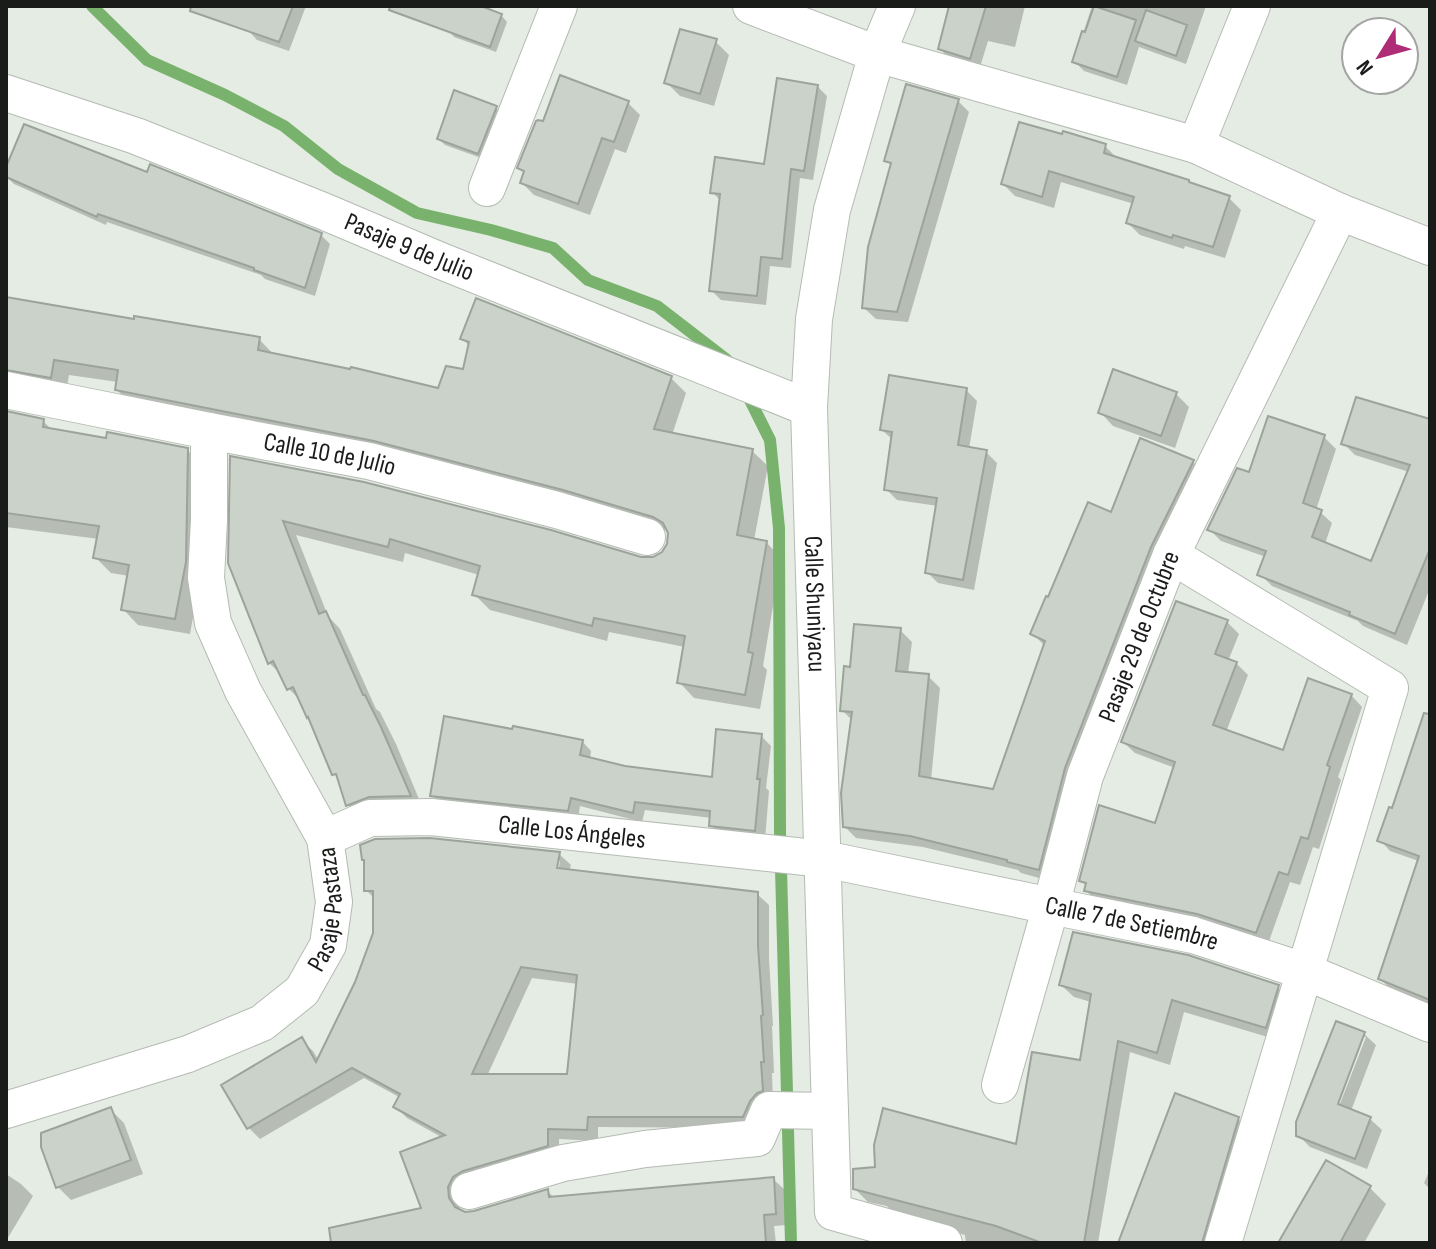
<svg xmlns="http://www.w3.org/2000/svg" width="1436" height="1249" font-family="'Sofia Sans Condensed',sans-serif">
<style>
.shadow{fill:#0003;fill-rule:evenodd}
.lines{fill:none;stroke-linecap:round;stroke-linejoin:round}
.stream{stroke:#79b26d;stroke-width:12}
.building{fill:#cbd2ca;stroke:#9ca39b;stroke-width:2;fill-rule:evenodd}
.minor-casing{stroke:#b4bbb3;stroke-width:38}
.minor{stroke:#fff;stroke-width:36}
.labels{text-anchor:middle;dominant-baseline:central;stroke-width:7;stroke-linejoin:round;paint-order:stroke}
.street-label{font-size:26px;fill:#191c19;stroke:#fff}
</style>
<rect width="100%" height="100%" fill="#e5ece3"/>
<!-- shadow -->
<path class="shadow" d="M256,6H306L289,51L257,40L248,30Z
M450,6H476L501,15L507,22L496,52L454,37L448,30Z
M951,6H1025L1015,47L988,41L980,67L950,59L940,49Z
M1092,6H1206L1186,64L1139,47L1127,85L1084,71L1074,61Z
M715,41L729,55L714,106L680,96L667,83Z
M817,86L827,96L813,180L800,178L791,268L770,266L766,305L721,300L711,290L721,201L712,192L765,166Z
M958,101L969,112L908,322L876,319L864,308L893,166L887,160Z
M628,103L640,115L626,153L615,149L590,215L534,195L522,183L525,174L520,168L545,124Z
M496,108L502,114L484,159L445,145L439,139Z
M1105,146L1117,158L1229,198L1241,210L1225,258L1185,246L1184,249L1140,235L1128,223L1134,204L1061,182L1054,208L1015,196L1003,184Z
M6,173L148,175L321,235L330,244L315,296L265,279L261,275L107,222L106,225L14,184L6,176Z
M6,299L259,339L275,356L439,391L464,371L470,347L463,339L671,378L686,393L672,435L752,451L768,466L754,540L766,542L781,558L763,666L767,670L760,709L694,698L679,682L685,647L609,632L607,641L490,610L474,594L479,575L405,553L403,562L296,535L328,616L340,629L376,709L380,712L396,744L424,811L363,820L348,805L339,779L334,774L302,702L288,688L282,675L269,663L232,459L641,559H653L663,553L669,544V531L580,505L132,405L117,390L118,382L69,375L66,392L6,391Z
M966,390L977,401L969,449L986,452L997,463L974,590L938,583L927,572L938,506L897,500L886,489L893,440L882,430Z
M1176,394L1189,407L1175,448L1113,426L1100,412Z
M6,413L43,421L53,431L187,450L203,466L200,579L190,634L138,625L123,609L129,576L111,573L95,557L99,539L6,527Z
M1430,428V588L1407,645L1363,626L1358,621L1272,586L1260,574L1266,557L1221,541L1209,529L1250,474L1324,437L1336,449L1316,510L1320,512L1332,523L1325,544L1372,563L1409,472L1355,455L1344,444Z
M1141,441L1193,462L1205,474L1050,881L1021,873L1018,870L923,847L856,838L844,826L853,721L842,710L852,669L900,630L912,642L908,674L928,676L940,688L931,780L995,791L1044,645L1032,633L1049,600L1112,514Z
M1227,622L1239,634L1228,661L1236,663L1248,675L1226,732L1284,752L1351,695L1362,707L1338,777L1341,780L1319,849L1313,847L1300,885L1290,882L1268,944L1098,902L1086,891L1088,887L1081,881L1156,826L1175,768L1135,753L1123,742Z
M1430,707V865L1390,851L1380,840L1393,810Z
M761,736L771,746L766,788L769,791L765,839L721,835L711,825L712,818L645,810L642,822L580,806L578,819L442,805L432,795L582,741L591,751L590,760L625,768L713,779Z
M559,854L571,865L569,871L757,894L769,905V959L773,1026H772L774,1073H772L773,1102L754,1128L598,1127V1141L559,1139V1157L459,1199L460,1211L464,1214L548,1192L555,1198L773,1179L785,1190L787,1225L774,1226L776,1243H351L424,1210L443,1138L407,1118L396,1107L401,1098L364,1078L260,1139L249,1128L224,1086L301,1040L313,1051L319,1061L357,982L375,934V899L366,890ZM556,861H560L557,878ZM532,978L578,984L569,1076H487Z
M1430,907V1005L1391,989L1380,979Z
M1061,985L1278,987L1290,999L1278,1040L1184,1012L1170,1065L1130,1052L1098,1243H1017L1011,1241L1010,1243H966L965,1235L896,1216L887,1206L868,1202L855,1189L1018,1147L1081,1062L1091,1002L1074,997Z
M1337,1023L1364,1034L1376,1045L1351,1111L1370,1119L1382,1130L1367,1169L1310,1147L1298,1135V1122ZM1361,1037H1366L1336,1114L1332,1112Z
M111,1110L124,1123L143,1174L71,1200L58,1187Z
M1238,1119L1251,1133L1219,1243H1120Z
M1327,1163L1370,1188L1386,1204L1364,1243H1280Z
M1430,1169V1189L1424,1183Z
M6,1174L21,1184L33,1196L6,1241Z"/>
<g class="lines">
<!-- stream -->
<path class="stream" d="M92,6L147,60L225,95L284,126L338,169L417,213L491,230L553,248L588,280L657,306L727,360
M746,392L770,440L779,528L780,831L791,1243"/>
</g>
<!-- building -->
<path class="building" d="M191,6H293L279,42L190,11Z
M390,6H481L502,14L490,47L389,10Z
M949,6H986L970,59L938,49Z
M1094,6L1136,20L1117,77L1072,62L1082,31L1085,32Z
M1146,10L1187,25L1176,56L1135,41Z
M680,29L717,39L700,94L664,83Z
M560,75L629,101L614,142L602,138L578,204L520,183L524,171L517,168L536,121L538,120L543,121Z
M777,78L818,85L804,171L791,169L782,259L761,257L757,296L709,291L720,194L710,193L715,157L764,164Z
M906,84L959,99L897,312L862,308L868,247L891,163L884,161Z
M454,90L497,106L478,154L437,139Z
M1019,122L1062,134L1063,131L1106,144L1104,153L1189,180V182L1230,196L1213,247L1173,235L1172,238L1126,223L1134,197L1049,171L1042,197L1001,184Z
M24,124L147,172L150,164L322,233L305,288L254,270V268L98,214L97,217L6,177V167Z
M6,297L134,319V316L260,337L258,350L350,369L351,367L438,388L446,366L463,369L469,342L460,339L476,298L672,376L654,429L753,449L737,535L767,541L748,652L753,653L745,695L677,683L685,636L594,618L592,626L472,595L480,566L390,539L388,547L283,521L319,614L326,611L363,695H365L381,727L411,796L369,797L346,806L336,774L332,775L308,717L307,718L293,687L287,690L273,661L268,664L228,563L230,456L364,482L551,530L641,557H653L662,552L667,544L668,533L663,523L653,517L563,490L374,441L115,390L118,370L54,360L51,378L6,370Z
M1113,369L1177,392L1161,436L1098,413Z
M889,375L967,388L958,445L987,450L963,580L925,573L937,498L884,490L892,432L880,430Z
M1356,397L1430,419V549L1395,634L1349,615L1350,612L1257,575L1266,551L1207,530L1237,468L1249,472L1268,416L1325,435L1303,503L1322,510L1312,537L1371,561L1410,465L1341,444Z
M6,411L44,419L43,427L106,438L107,432L188,448L186,562L175,619L121,610L129,565L93,558L99,526L6,513Z
M1140,438L1194,460L1151,547L1065,768L1039,870L1007,862V860L910,836L843,827L841,793L852,712L840,711L844,666L850,667L854,624L901,628L896,671L929,674L919,776L993,789L1045,641L1030,634L1046,596L1048,597L1088,502L1111,512Z
M1176,601L1228,620L1215,654L1237,662L1213,725L1283,750L1308,678L1352,694L1327,765L1330,767L1308,839L1301,837L1288,875L1279,872L1256,933L1197,914L1084,891L1086,883L1079,881L1099,805L1155,823L1175,762L1121,742Z
M1424,713L1430,714V1000L1378,979L1419,856L1377,841L1389,807L1392,808Z
M444,716L512,729L513,726L583,740L580,755L625,766L712,777L716,729L762,734L757,779H760L755,831L709,826L710,811L635,802L633,813L571,798L568,811L430,796Z
M430,838L560,852L557,868L758,892V946L763,1015L761,1016L764,1062H761L763,1091L757,1093L750,1101L743,1117H588L587,1130L548,1129V1146L463,1171L453,1177L448,1187L449,1198L455,1207L465,1212L474,1211L548,1189L549,1197L774,1177L776,1214L764,1215L766,1243H331L329,1228L421,1208L400,1152L445,1135L393,1107L400,1094L352,1068L247,1129L221,1085L302,1037L316,1062L355,982L373,933V891H364V860H362L360,845L375,839ZM521,967L577,975L567,1074H472Z
M1073,932L1188,955L1279,985L1266,1028L1172,1000L1157,1053L1118,1041L1084,1243H1042L996,1226L853,1189V1169L875,1167L874,1145L883,1108L1016,1144L1032,1052L1080,1060L1091,994L1059,985Z
M1336,1021L1365,1032L1338,1104L1371,1117L1355,1159L1296,1136V1122Z
M1175,1093L1239,1117L1202,1243H1118Z
M111,1107L131,1160L56,1188L41,1147V1133Z
M1326,1160L1371,1186L1340,1243H1278Z"/>
<g class="lines">
<defs>
<g id="minor">
<path d="M751,6L877,54L1196,145L1340,212L1430,247"/>
<path id="s1" d="M897,6L877,54L832,210L814,319L809,408L833,1212L944,1243"/>
<path id="s2" d="M6,93L136,136L323,211L441,261L809,408"/>
<path d="M1196,145L1252,6"/>
<path d="M487,188L559,6"/>
<path id="s3" d="M6,390L209,431L369,461L557,510L647,537"/>
<path d="M1171,555L1390,688L1223,1243"/>
<path id="s4" d="M325,838L370,818L431,817L824,859L1051,906L1193,935L1304,971L1430,1024"/>
<path id="s5" d="M1000,1085L1051,906L1085,776L1171,555L1340,212"/>
<path id="s6" d="M6,1110L188,1054L262,1023L302,991L328,945L334,902L325,838L243,691L213,623L206,578L209,520V431"/>
<path d="M469,1191L563,1163L645,1149L757,1138L769,1110L830,1111"/>
</g>
</defs>
<!-- minor casing -->
<use href="#minor" class="minor-casing"/>
<!-- minor -->
<use href="#minor" class="minor"/>
</g>
<g class="labels">
<!-- street labels -->
<g class="street-label">
<text stroke="none"><textPath href="#s2" startOffset="432">Pasaje 9 de Julio</textPath></text>
<text stroke="none"><textPath href="#s3" startOffset="330">Calle 10 de Julio</textPath></text>
<text stroke="none"><textPath href="#s1" startOffset="610">Calle Shuniyacu</textPath></text>
<text stroke="none"><textPath href="#s5" startOffset="470">Pasaje 29 de Octubre</textPath></text>
<text stroke="none"><textPath href="#s4" startOffset="252">Calle Los Ángeles</textPath></text>
<text stroke="none"><textPath href="#s6" startOffset="410">Pasaje Pastaza</textPath></text>
<text stroke="none"><textPath href="#s4" startOffset="820">Calle 7 de Setiembre</textPath></text>
</g>
</g>
<!-- border -->
<rect width="1436" height="1249" fill="none" stroke="#191c19" stroke-width="16"/>
<!-- north arrow -->
<g transform="translate(1380 56) rotate(233)"><circle r="38" fill="#ffffff" stroke="#a3a4a3" stroke-width="2"/>
<path d="M0-6L14 30L0 20L-14 30Z" fill="#af2d77"/>
<text y="-12" font-size="22" font-weight="bold" text-anchor="middle" fill="#191c19">N</text>
</g>
</svg>
